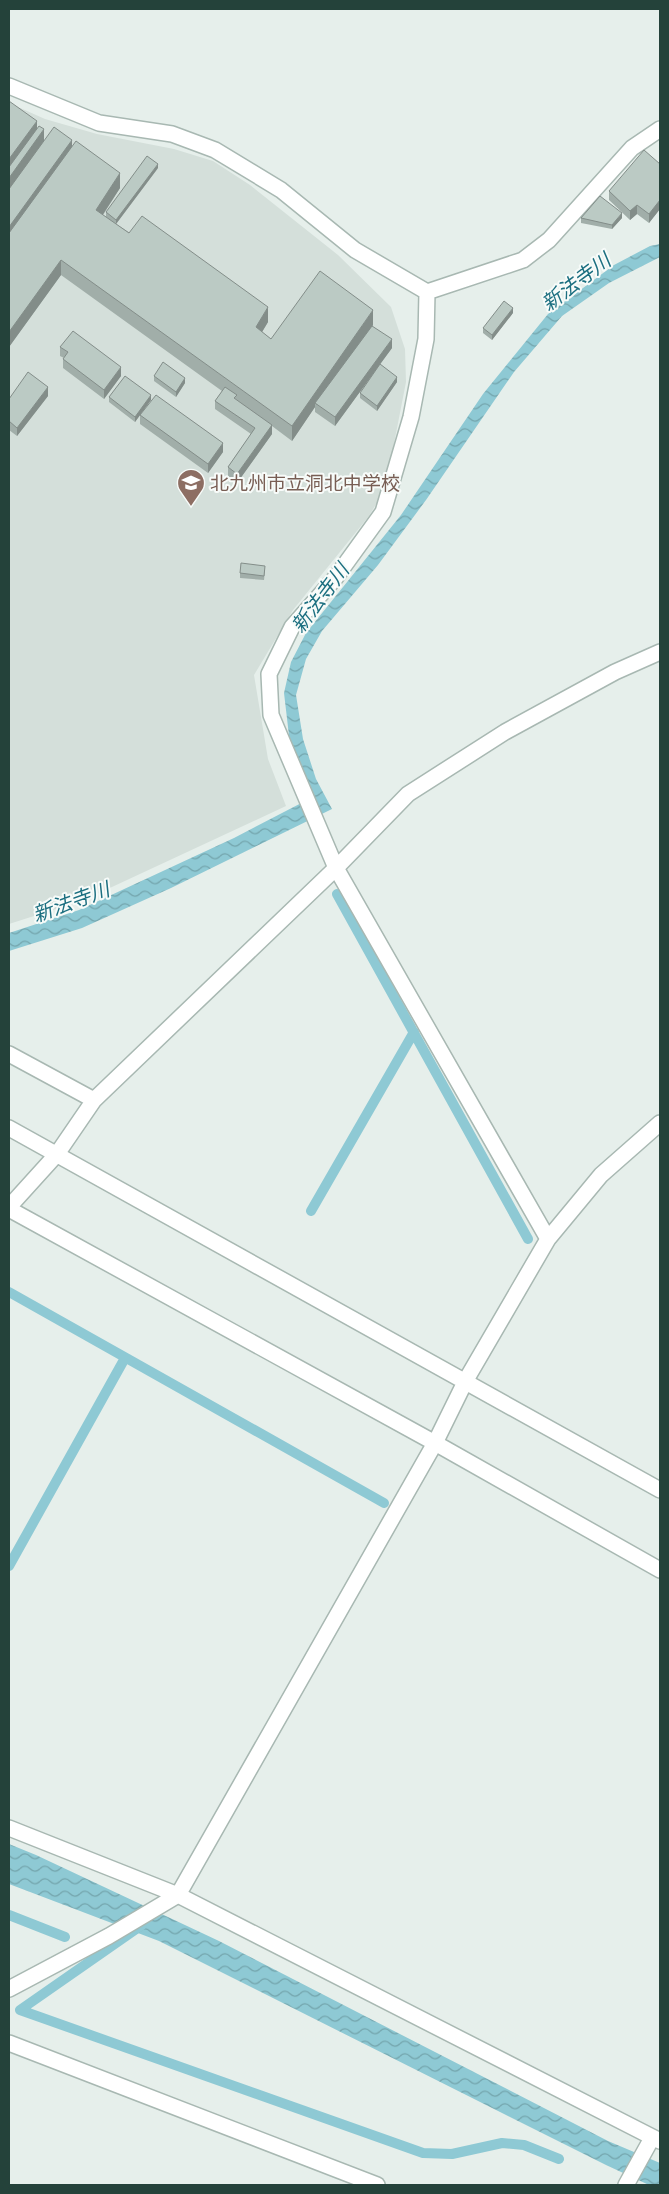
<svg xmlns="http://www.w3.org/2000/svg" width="669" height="2194" font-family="Cabin,'Noto Sans JP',sans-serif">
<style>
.built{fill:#d4dfda}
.water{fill:url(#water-waves)}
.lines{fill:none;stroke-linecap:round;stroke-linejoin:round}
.stream{stroke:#8ec9d4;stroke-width:10}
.minor-casing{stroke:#a8b8b2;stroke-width:18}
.minor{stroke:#fff;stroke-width:15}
.wall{fill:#a1aea9}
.shaded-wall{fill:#838d89}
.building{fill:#bbcac4;stroke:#838d89}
.labels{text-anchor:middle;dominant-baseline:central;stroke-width:4;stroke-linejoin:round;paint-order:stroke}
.education-label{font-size:19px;fill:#785e54;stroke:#f7fbf9;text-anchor:start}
.water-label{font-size:20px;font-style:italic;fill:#1c6f80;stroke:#f7fbf9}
</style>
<defs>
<pattern id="water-waves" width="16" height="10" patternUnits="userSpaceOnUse" patternTransform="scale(1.25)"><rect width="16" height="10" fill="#8ec9d4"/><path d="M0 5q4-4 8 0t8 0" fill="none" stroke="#74a5ad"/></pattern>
</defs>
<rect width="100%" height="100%" fill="#e6efeb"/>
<!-- built -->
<path class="built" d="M9,103L45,119L97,134L174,149L213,161L250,185L338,255L391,307L405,349L406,382L391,459L379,499L369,516L293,610L254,675L268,759L286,806L84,900L9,924Z"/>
<!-- water -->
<path class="water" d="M660,244V257L609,283L562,316L514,372L426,500L378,565L322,631L306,659L296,695L303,739L316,779L332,809L171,888L82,928L9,951V933L79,910L234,838L311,798L290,744L284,693L291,662L306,633L401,515L483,394L548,314L614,265L650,246Z
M9,1844L36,1855L219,1941L608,2141L660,2163V2185H649L606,2165L159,1941L9,1884Z"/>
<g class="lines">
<!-- stream -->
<path class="stream" d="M337,894L528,1239
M311,1211L414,1032
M9,1292L384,1503
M9,1566L125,1358
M9,1915L65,1937
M20,2010L423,2153L452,2154L502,2143L524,2145L559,2159
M20,2010L142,1925"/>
<defs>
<path id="minor" d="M9,86L99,123L172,134L215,150L281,190L355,250L427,292L523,260L549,240L632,148L660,129
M427,292L426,339L411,417L383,512L336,577L292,627L269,674L271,715L336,868L548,1239
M9,1054L94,1100
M9,1128L660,1490
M9,1207L57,1154L94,1100L336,868L408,794L505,732L615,672L660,652
M9,1209L435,1443L660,1570
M9,1828L178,1895L660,2141
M9,1989L109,1936L178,1895L435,1443L466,1380L548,1239L601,1175L660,1123
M9,2043L377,2185
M626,2185L652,2138"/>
</defs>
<!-- minor casing -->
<use href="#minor" class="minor-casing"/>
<!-- minor -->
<use href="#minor" class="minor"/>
</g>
<!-- wall -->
<path class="wall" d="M9,101L37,128L44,141L72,146L120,188L103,215L106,217V212L158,168L116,224L268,322L262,332L271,339L373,325L365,336L392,348L380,364L397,382L377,411L360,398V393L375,371L335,426L315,412V407L292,441L272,426V434L237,483L228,476V467L251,434L215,409V401L222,391L61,275L9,347Z
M660,164V209L649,223L637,214L630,220L609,200V191Z
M581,218H622L612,229L581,223Z
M513,313L492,340L483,333V328Z
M60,347L121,376L104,399L63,368V359L64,358L60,356Z
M154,376L185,383L176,397L154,381Z
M48,396L17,436L9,430V399Z
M109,397L151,400L135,422L109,402Z
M140,415L223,452L208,473L140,424Z
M265,570L264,580L240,578V573Z"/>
<!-- shaded-wall -->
<path class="shaded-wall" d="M37,121V136L9,174V159Z
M44,129V142L9,190V178Z
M72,140V152L9,240V227Z
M158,164V168L116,224V220Z
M120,173V188L96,225V210Z
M660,200V209L649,223V214Z
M637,205V214L630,220V211Z
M622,213V218L612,229V225Z
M61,260V275L9,347V332Z
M268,307V322L256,342V327Z
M513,308V313L492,340V335Z
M373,310V325L317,405L315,403V407L292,441V426Z
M392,339V348L335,426V417Z
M121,367V376L104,399V390Z
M397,377V382L377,411V406Z
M185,378V383L176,397V392Z
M48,387V396L17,436V428Z
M151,395V400L135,422V417Z
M272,425V434L237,483V474Z
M223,443V452L208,473V464Z"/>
<!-- building -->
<path class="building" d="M9,101L37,121L9,159Z
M39,126L44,129L9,178V167Z
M54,127L72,140L9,227V189Z
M76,141L120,173L96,210L129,233L142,216L268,307L256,327L271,339L320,271L373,310L292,426L61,260L9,332V233Z
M644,150L660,164V200L649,214L637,205L630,211L609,191Z
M147,156L158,164L116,220L106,212Z
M600,196L622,213L612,225L581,218Z
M504,301L513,308L492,335L483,328Z
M372,326L392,339L335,417L315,403Z
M73,331L121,367L104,390L63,359L68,352L60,347Z
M163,362L185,378L176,392L154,376Z
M380,364L397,377L377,406L360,393Z
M28,372L48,387L17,428L9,421V399Z
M125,376L151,395L135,417L109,397Z
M225,387L237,395L234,398L272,425L237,474L228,467L255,428L215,401Z
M156,395L223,443L208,464L140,415Z
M241,563L265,566L264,576L240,573Z"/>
<!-- icons -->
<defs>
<symbol id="school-pin" viewBox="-11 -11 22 30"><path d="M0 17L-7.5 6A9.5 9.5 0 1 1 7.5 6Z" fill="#8d6e63" stroke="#f7fbf9"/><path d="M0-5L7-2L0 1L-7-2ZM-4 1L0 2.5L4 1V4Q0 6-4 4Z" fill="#fff"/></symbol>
</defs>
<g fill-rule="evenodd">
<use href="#school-pin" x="175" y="467" width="32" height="43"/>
</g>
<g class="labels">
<!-- education labels -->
<g class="education-label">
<text x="210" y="483">北九州市立洞北中学校</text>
</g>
<!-- water labels -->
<g class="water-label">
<text transform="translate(576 282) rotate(-37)">新法寺川</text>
<text transform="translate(320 598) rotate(-53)">新法寺川</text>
<text transform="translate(71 902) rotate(-20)">新法寺川</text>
</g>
</g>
<!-- border -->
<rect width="669" height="2194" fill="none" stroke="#24423a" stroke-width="20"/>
</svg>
